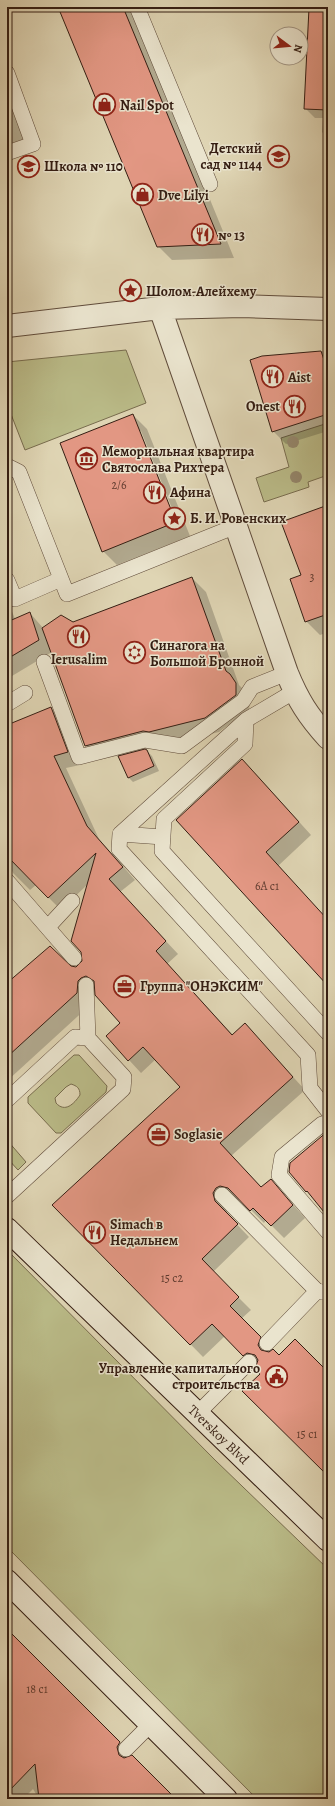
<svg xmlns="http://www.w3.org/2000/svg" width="335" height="1806" font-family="Alegreya,serif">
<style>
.green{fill:#babb88;stroke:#786c4e;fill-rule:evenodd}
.shadow{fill:#0003;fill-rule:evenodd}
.building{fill:#e29783;stroke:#351e13}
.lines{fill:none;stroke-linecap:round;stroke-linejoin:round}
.service-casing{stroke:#604c3b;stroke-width:16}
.minor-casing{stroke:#604c3b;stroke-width:24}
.secondary-casing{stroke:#351e13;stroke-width:24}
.service{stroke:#eae4ce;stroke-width:15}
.minor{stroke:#eae4ce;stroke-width:22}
.secondary{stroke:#eae4ce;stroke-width:22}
.tree{fill:#94866b}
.labels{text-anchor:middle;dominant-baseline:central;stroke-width:3;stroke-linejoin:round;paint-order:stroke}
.number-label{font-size:12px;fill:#603c2f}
.poi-label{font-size:14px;font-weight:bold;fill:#351e13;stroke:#eae4ce;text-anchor:start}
.street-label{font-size:14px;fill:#351e13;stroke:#eae4ce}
</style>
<rect width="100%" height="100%" fill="#dfd5b4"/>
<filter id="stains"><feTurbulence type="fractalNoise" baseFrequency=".005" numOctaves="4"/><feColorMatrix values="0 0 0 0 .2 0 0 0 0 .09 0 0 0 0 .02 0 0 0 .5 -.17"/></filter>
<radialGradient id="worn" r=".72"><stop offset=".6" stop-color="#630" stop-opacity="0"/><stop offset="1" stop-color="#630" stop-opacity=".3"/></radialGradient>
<!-- green -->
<path class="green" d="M126,350L146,403L25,450L7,404V362Z
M328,423V475L308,482L309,487L264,502L256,478L289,467L281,438Z
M74,1055H79L107,1086L106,1092L61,1133H56L28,1103V1097ZM71,1084C77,1086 80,1088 80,1095C74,1104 65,1113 56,1103L55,1098L66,1087Z
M7,1140L26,1162L18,1170L7,1158Z
M7,1250L215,1460L328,1569V1799H257L7,1547Z"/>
<!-- shadow -->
<path class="shadow" d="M59,7H131L234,258L172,260L158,246Z
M328,35V138L322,132L323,118H315L306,109Z
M7,93L28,148L7,156Z
M328,351V431L286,444L273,431L262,357Z
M133,415L147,429L190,536L117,565L103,551ZM139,431H141L179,526L177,527Z
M328,506V647L323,634L320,635L306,621L302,576Z
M192,578L206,592L239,685L247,693L250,702L249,709L219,732L99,760L86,746L52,652L7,679V599L15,619L30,613L43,628L73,624Z
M51,708L63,721L80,765L66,768L99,839L135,880L120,892L178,954L167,964L233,1035L245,1024L305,1090L231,1156L262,1188L271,1180L305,1218L284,1238L266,1220L264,1223L242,1201L233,1198L225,1206L228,1215L249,1237L213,1272L251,1310L241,1319L279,1356L328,1373V1475L262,1374L225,1336L203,1357L54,1205L181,1087L156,1059L141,1073L129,1060L122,1023L96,989L93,990L89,1006L7,1081V985L80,966L84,961L88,884L61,910L36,885L30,890L13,873L7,859V726Z
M147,751L152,756L159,771L133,782L128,777Z
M255,773L311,835L278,866L328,921V985L178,820Z
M7,900L12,907L7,911Z
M7,1631L130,1754L129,1757L175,1799H39L33,1789L23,1799H7Z"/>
<!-- building -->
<path class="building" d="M58,7H123L221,244L157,247Z
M309,8L328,9V110L304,109Z
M321,351L328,372V414L272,432L250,360L262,356Z
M133,414L176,522L102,552L60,443Z
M328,505V614L305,622L290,579L301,575L281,522Z
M192,577L226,671L230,674L236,683V695L205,718L149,732L143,731L85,746L42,628L61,615L73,622Z
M30,612L39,640L7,659V622Z
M51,707L68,752L54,756L87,826L123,867L109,879L166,941L156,951L232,1035L245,1023L293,1077L220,1143L261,1187L271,1179L293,1205L271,1226L253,1208L250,1211L228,1188L220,1186L216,1188L213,1193L215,1201L238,1224L202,1259L239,1297L230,1306L261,1337L258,1345L261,1350L269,1352L273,1349L279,1355L295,1339L328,1372V1476L242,1391L260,1374L255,1369L258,1360L255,1355L247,1353L243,1356L212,1324L190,1345L52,1205L180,1087L143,1047L128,1061L106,1036L120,1023L95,995L94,981L86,976L81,978L78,981L77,993L7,1057V983L50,946L71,966L76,967L82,961L81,952L71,941L96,853L48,898L7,856V725Z
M145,749L147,750L154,766L128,778L118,756Z
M242,759L299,822L266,852L328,920V986L176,820Z
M328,1131V1217L307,1191L306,1192L289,1172L290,1163Z
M7,1629L120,1742L117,1747L119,1755L124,1758L132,1755L176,1799H39L35,1764L7,1793Z"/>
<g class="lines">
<defs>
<path id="service" d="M137,7L210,184
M7,73L33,144L7,153
M7,466L19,472L67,594L236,526
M7,580L15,599L61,579
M44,662L79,757L145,740L182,746L243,701L252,687L287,673
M295,691L246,720L120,834L119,849L308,1055L310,1088L328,1111
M7,704L25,693
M246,720L245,744L164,819L162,851L328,1033
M120,834L163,837
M7,881L74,958
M48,927L72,901
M86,985L88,1038
M7,1100L75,1037L88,1038L124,1077L123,1089L7,1196
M328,1122L322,1124L282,1157L279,1175L328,1232
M222,1195L317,1291
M267,1343L317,1291L328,1293
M198,1413L249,1362
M126,1749L151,1724"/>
<path id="minor" d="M160,308L287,673C298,700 308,716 328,738
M7,326L160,308L242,306L328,309"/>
<g id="secondary">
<path id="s1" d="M7,1229L328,1540"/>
<path d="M7,1581L226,1799"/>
</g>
</defs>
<!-- service casing -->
<use href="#service" class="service-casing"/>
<!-- minor casing -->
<use href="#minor" class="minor-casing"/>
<!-- secondary casing -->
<use href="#secondary" class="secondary-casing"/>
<!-- service -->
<use href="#service" class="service"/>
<!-- minor -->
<use href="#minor" class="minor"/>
<!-- secondary -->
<use href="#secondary" class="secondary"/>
</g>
<!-- trees -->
<g class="tree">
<circle cx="293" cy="442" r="6"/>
<circle cx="296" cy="477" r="6"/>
</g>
<!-- icons -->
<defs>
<symbol id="shop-ring" viewBox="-11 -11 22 22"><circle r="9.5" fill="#eae4ce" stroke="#8f2418" stroke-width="1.5"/><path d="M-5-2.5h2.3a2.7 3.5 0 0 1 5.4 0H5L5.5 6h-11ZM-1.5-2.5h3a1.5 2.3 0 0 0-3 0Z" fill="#8f2418"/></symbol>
<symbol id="school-ring" viewBox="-11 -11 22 22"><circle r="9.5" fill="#eae4ce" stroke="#8f2418" stroke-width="1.5"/><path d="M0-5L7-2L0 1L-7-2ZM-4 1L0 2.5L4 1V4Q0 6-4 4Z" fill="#8f2418"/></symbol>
<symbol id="restaurant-ring" viewBox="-11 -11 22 22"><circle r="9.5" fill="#eae4ce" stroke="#8f2418" stroke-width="1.5"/><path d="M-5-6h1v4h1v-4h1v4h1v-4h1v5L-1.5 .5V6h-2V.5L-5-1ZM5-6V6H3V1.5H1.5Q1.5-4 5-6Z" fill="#8f2418"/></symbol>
<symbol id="sight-ring" viewBox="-11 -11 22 22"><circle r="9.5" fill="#eae4ce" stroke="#8f2418" stroke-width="1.5"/><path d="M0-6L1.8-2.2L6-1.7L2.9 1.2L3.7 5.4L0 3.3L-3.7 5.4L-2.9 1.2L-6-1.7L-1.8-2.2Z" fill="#8f2418"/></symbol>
<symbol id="museum-ring" viewBox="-11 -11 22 22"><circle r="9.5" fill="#eae4ce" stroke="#8f2418" stroke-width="1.5"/><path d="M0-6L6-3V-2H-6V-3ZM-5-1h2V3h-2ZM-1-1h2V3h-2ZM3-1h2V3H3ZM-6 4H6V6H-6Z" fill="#8f2418"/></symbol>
<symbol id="synagogue-ring" viewBox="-11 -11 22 22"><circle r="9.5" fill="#eae4ce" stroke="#8f2418" stroke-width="1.5"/><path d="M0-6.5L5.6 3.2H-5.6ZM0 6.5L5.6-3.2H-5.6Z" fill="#8f2418"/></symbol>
<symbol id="office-ring" viewBox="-11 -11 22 22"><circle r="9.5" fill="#eae4ce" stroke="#8f2418" stroke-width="1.5"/><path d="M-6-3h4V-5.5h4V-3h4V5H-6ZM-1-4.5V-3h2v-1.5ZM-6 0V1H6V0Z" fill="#8f2418"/></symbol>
<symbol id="civic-ring" viewBox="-11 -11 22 22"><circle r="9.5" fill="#eae4ce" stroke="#8f2418" stroke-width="1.5"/><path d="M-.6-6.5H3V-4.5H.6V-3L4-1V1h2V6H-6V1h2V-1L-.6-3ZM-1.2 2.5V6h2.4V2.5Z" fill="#8f2418"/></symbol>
</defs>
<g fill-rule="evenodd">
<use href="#shop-ring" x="92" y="92" width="25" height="25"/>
<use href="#school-ring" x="266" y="144" width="25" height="25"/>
<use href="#school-ring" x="16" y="154" width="25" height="25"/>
<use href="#shop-ring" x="130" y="182" width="25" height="25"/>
<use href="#restaurant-ring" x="190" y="222" width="25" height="25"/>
<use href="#sight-ring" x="118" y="278" width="25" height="25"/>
<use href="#restaurant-ring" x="260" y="364" width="25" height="25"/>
<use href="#restaurant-ring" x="282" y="394" width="25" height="25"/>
<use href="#museum-ring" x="74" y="446" width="25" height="25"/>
<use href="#restaurant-ring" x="142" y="480" width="25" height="25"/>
<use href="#sight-ring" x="162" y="506" width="25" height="25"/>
<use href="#restaurant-ring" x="66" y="624" width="25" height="25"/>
<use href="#synagogue-ring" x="122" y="640" width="25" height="25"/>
<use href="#office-ring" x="112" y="974" width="25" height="25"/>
<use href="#office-ring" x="146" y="1122" width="25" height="25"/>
<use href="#restaurant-ring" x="82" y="1220" width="25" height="25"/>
<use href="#civic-ring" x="264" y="1364" width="25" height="25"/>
</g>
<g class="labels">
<!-- number labels -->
<g class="number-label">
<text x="119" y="485">2/6</text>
<text x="312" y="577">3</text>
<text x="267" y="886">6А с1</text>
<text x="172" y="1278">15 с2</text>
<text x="307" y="1434">15 с1</text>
<text x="37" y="1689">18 с1</text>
</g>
<!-- poi labels -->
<g class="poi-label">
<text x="120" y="105">Nail Spot</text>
<text x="262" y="148" text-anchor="end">Детский<tspan x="262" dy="16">сад № 1144</tspan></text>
<text x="44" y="166">Школа № 110</text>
<text x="158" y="195">Dve Lilyi</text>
<text x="218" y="235">№ 13</text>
<text x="146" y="291">Шолом-Алейхему</text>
<text x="288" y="377">Aist</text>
<text x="280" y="406" text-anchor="end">Onest</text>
<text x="102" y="451">Мемориальная квартира<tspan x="102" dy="16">Святослава Рихтера</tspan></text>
<text x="170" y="492">Афина</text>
<text x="190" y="518">Б. И. Ровенских</text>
<text x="150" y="645">Синагога на<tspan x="150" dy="16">Большой Бронной</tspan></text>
<text x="79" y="659" text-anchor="middle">Ierusalim</text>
<text x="140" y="986">Группа "ОНЭКСИМ"</text>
<text x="174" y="1134">Soglasie</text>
<text x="110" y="1224">Simach в<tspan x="110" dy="16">Недальнем</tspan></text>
<text x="260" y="1368" text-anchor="end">Управление капитального<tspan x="260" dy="16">строительства</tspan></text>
</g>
<!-- street labels -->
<g class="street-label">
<text stroke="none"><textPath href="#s1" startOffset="295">Tverskoy Blvd</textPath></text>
</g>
</g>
<!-- margin -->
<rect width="335" height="1806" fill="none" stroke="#dfd5b4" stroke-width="24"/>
<rect x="8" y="8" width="319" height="1790" fill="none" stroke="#351e13" stroke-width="2"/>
<rect x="12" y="12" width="311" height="1782" fill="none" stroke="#351e13"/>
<!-- north arrow -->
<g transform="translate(289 46) rotate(106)"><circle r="19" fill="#eae4ce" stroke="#a29583"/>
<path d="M0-3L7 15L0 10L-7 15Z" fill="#8f2418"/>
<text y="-6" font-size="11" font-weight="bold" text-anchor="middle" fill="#351e13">N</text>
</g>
<rect width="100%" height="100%" filter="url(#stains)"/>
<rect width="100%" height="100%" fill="url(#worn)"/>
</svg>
